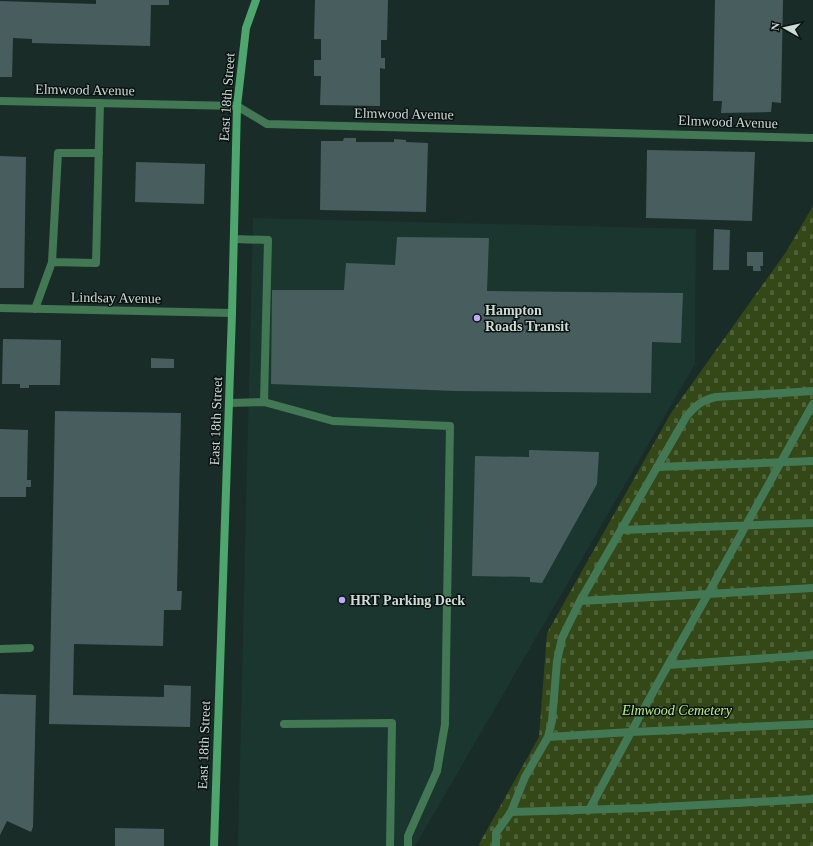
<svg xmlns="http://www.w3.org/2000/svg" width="813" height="846" font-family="'Times New Roman',serif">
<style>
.built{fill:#1a362f}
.cemetery{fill:url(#cemetery-stones)}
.building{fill:#485d5e}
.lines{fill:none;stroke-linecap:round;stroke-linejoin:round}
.lane{stroke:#437854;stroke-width:8}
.street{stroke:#437854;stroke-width:8}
.secondary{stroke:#4da66b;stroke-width:8}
.poi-dot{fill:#bea9f4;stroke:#0b1311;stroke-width:1.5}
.labels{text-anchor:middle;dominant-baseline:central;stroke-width:3;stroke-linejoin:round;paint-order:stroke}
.street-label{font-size:14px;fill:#cedad6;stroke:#0b1311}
.poi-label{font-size:14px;font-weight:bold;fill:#cedad6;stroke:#0b1311;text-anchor:start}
.park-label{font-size:14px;font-style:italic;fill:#bef080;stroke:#0b1311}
</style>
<defs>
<pattern id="cemetery-stones" width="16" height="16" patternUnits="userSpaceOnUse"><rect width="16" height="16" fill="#334717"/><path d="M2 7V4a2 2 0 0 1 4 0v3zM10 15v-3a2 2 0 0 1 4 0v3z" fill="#4f6138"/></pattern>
</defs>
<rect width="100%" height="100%" fill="#1a2c28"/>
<!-- built -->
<path class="built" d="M253,218L696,229L695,364L415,846H238Z"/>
<!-- cemetery -->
<path class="cemetery" d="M813,206V846H480L479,844L539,737L547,633L671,413L786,252Z"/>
<!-- building -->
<path class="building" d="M96,0H169V5H151L150,46L32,43V39L13,38L12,77H0V1L96,4Z
M315,0H388L387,40H381V58H385V69L380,68V106L320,105L321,76H314V60H321V39H314Z
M715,0H783L781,103L772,102L771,112L721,113L722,101H713Z
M344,138H356V142H394V139L406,140V142L428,143L426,212L320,210L321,141H343Z
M647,150L755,152L752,221L646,218Z
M0,156L26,157L24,288H0Z
M136,162L205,164L204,204L135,202Z
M714,229L730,230L729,270H713Z
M397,237L489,238L487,291L683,293L681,343L652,342L651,393L456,391L271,384L272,290H344L346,263L395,265Z
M747,252H763V266H760L761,271H753V266H747Z
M3,339L61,340L60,385H29V388H20V384H2Z
M151,358L174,359V368H151Z
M55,411L181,413L177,591H182L181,610H164L163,646L74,644L73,695L164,697V685L191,686L190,727L49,724Z
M0,429L28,430L27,480H31V487H26V497H0Z
M529,450L599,452L597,484L542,583L530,582V577L472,576L475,456L529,457Z
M0,694L36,695L33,827L31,832L7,821L0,835Z
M115,828L164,829V846H115Z"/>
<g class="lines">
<!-- lane -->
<path class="lane" d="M234,239L268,240L264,402
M52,262L58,153H99
M35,309L52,262L96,263L100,103
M229,403L264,402L333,421L450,426L445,724L437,771L408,836V846
M657,467L813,461
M621,530L813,523
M580,601L686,417C695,406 702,400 716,397L813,391
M0,649L30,648
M668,665L708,594L813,588
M284,724L392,723L390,846
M548,737L631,732L668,665L813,655
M589,810L631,732L813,724
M511,812L525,777L548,737L552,721L557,661L562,638L580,601L708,594L813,404
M496,846V833L511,812L644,808L813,799"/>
<!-- street -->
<path class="street" d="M0,101L237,106L267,124L813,138
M0,308L232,313"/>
<!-- secondary -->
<path class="secondary" d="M214,846L232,313L237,106L246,28L256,0"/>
</g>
<!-- markers -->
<g class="poi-dot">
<circle cx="477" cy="318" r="4"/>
<circle cx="342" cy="600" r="4"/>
</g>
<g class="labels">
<!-- street labels -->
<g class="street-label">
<text transform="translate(85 90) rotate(1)">Elmwood Avenue</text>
<text transform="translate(227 97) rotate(-86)">East 18th Street</text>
<text transform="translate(404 114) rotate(1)">Elmwood Avenue</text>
<text transform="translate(728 122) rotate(2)">Elmwood Avenue</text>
<text transform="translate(116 298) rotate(1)">Lindsay Avenue</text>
<text transform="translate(216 421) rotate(-88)">East 18th Street</text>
<text transform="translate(204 745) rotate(-88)">East 18th Street</text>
</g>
<!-- poi labels -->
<g class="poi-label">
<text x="485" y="310">Hampton<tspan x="485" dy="16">Roads Transit</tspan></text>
<text x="350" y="600">HRT Parking Deck</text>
</g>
<!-- park labels -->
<g class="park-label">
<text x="677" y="710">Elmwood Cemetery</text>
</g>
</g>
<!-- north arrow -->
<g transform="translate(785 28) rotate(278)" stroke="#0b1311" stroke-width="3" paint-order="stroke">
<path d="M0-3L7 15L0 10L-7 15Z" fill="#cedad6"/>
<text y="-6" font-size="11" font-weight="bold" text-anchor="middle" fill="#cedad6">N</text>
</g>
</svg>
